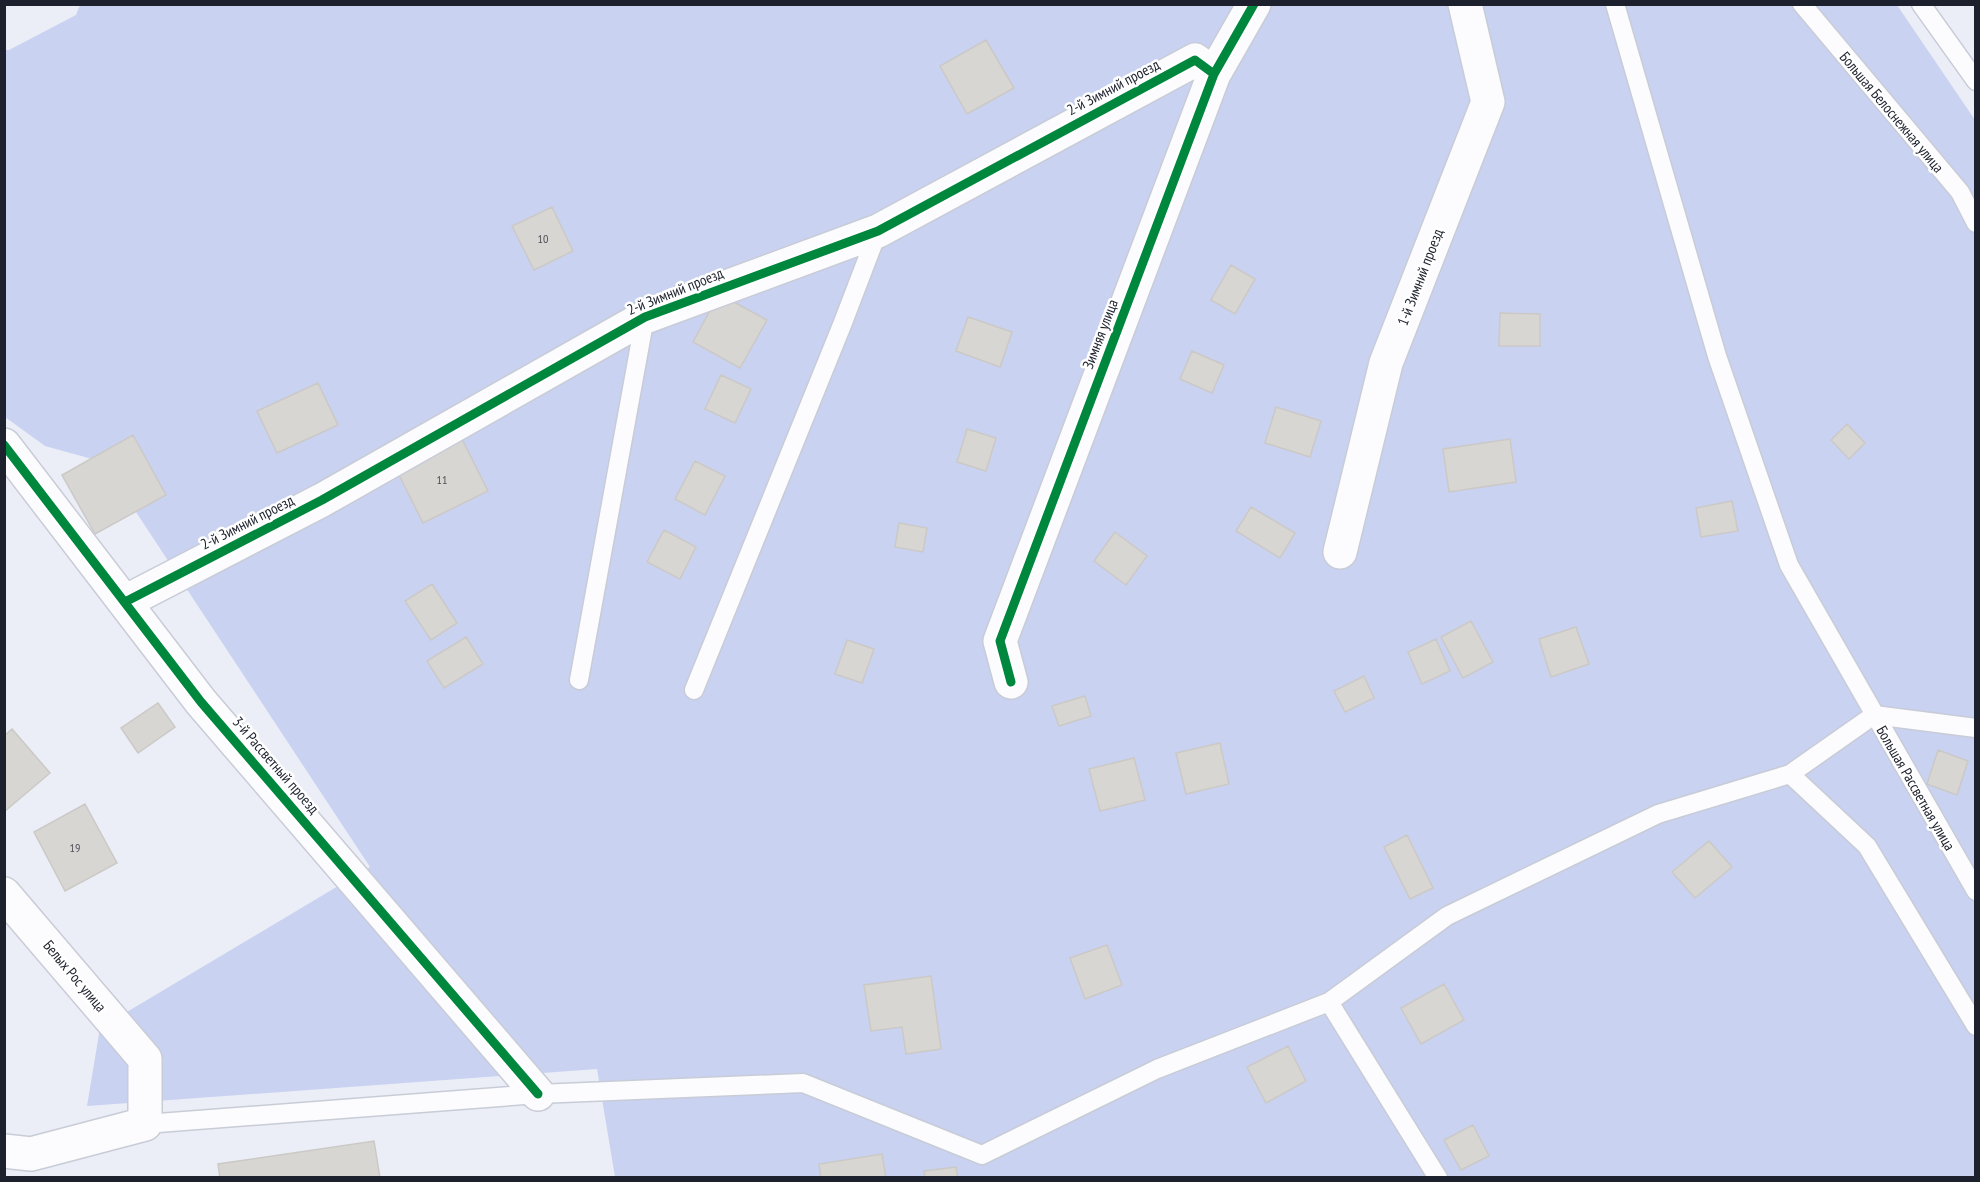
<svg xmlns="http://www.w3.org/2000/svg" width="1980" height="1182" font-family="'PT Sans Narrow',sans-serif">
<style>
.green{fill:#c9d2f1}
.building{fill:#d8d6d3;stroke:#cbc9c6;stroke-width:1.5}
.lines{fill:none;stroke-linecap:round;stroke-linejoin:round}
.service-casing{stroke:#c8ccd7;stroke-width:21}
.minor-casing{stroke:#c8ccd7;stroke-width:36}
.service{stroke:#fcfcfe;stroke-width:18}
.minor{stroke:#fcfcfe;stroke-width:33}
.cycleway-casing{stroke:#fff;stroke-width:13}
.cycleway{stroke:#00873e;stroke-width:9}
.labels{text-anchor:middle;dominant-baseline:central;stroke-width:5;stroke-linejoin:round;paint-order:stroke}
.number-label{font-size:12px;fill:#4c4e56}
.street-label{font-size:15px;fill:#1d212d;stroke:#fff}
</style>
<rect width="100%" height="100%" fill="#ebeef6"/>
<!-- green -->
<path class="green" d="M80,5H1897L1975,120V1177H615L597,1069L87,1106L100,1028L370,867L103,462L45,446L5,417V50H9L76,15Z"/>
<!-- building -->
<path class="building" d="M986,40L1014,88L967,114L940,66Z
M552,207L573,251L534,270L512,226Z
M1231,265L1255,279L1235,314L1211,300Z
M719,294L767,320L740,368L693,342Z
M1500,313L1540,314V346H1499Z
M968,317L1012,332L1000,367L956,351Z
M1192,351L1224,365L1212,393L1180,379Z
M721,375L751,389L735,423L705,409Z
M318,383L338,425L277,453L257,411Z
M1276,407L1321,421L1310,457L1265,443Z
M1847,424L1865,443L1849,459L1831,440Z
M967,429L996,438L986,471L957,462Z
M133,435L166,495L95,534L62,475Z
M460,435L488,491L423,523L395,467Z
M1510,439L1516,482L1449,492L1443,449Z
M695,461L725,476L705,515L675,499Z
M1732,501L1738,531L1701,537L1696,508Z
M1251,507L1295,533L1280,558L1236,531Z
M899,523L927,528L923,552L895,547Z
M664,530L696,547L680,579L647,562Z
M1115,532L1147,556L1126,585L1094,561Z
M432,584L457,623L431,640L405,601Z
M1471,621L1493,662L1463,678L1441,637Z
M1576,627L1589,664L1551,677L1539,639Z
M466,637L483,664L444,688L427,661Z
M1436,639L1450,671L1422,684L1408,652Z
M847,640L874,649L862,683L835,674Z
M1364,676L1374,698L1345,712L1334,691Z
M1085,696L1091,716L1059,726L1052,706Z
M158,703L175,727L138,753L121,728Z
M12,729L50,773L4,812V736Z
M1220,743L1229,784L1186,794L1176,753Z
M1938,750L1968,761L1957,795L1927,784Z
M1134,758L1145,800L1100,811L1089,769Z
M85,804L117,863L65,891L34,832Z
M1407,835L1433,888L1410,899L1384,847Z
M1709,841L1732,867L1695,898L1672,872Z
M1107,945L1122,985L1085,999L1070,958Z
M931,976L941,1049L906,1054L902,1027L871,1031L864,985Z
M1444,984L1464,1020L1421,1044L1401,1008Z
M1288,1046L1306,1081L1266,1103L1247,1067Z
M1473,1125L1489,1156L1461,1170L1444,1140Z
M374,1141L380,1178H220L218,1164Z
M882,1154L886,1178H821L819,1164Z
M956,1167L958,1178H925L924,1171Z"/>
<g class="lines">
<defs>
<path id="service" d="M1615,4L1717,356L1789,565L1976,891
M1802,4L1960,192L1976,223
M1921,4L1976,81
M579,680L645,317
M694,690L842,325L878,231
M1874,715L1976,728
M1790,774L1867,846L1976,1026
M1329,1002L1438,1178
M145,1124L538,1094L803,1083L982,1155L1157,1069L1329,1002L1447,916L1658,814L1790,774L1874,715"/>
<path id="minor" d="M4,445L201,702L538,1094
M1340,552L1386,363L1488,102L1465,4
M125,602L322,500L645,317L878,231L1195,60L1214,74
M1011,682L1000,641L1214,74L1254,4
M4,894L145,1059V1124L31,1154L4,1151"/>
</defs>
<!-- service casing -->
<use href="#service" class="service-casing"/>
<!-- minor casing -->
<use href="#minor" class="minor-casing"/>
<!-- service -->
<use href="#service" class="service"/>
<!-- minor -->
<use href="#minor" class="minor"/>
<defs>
<path id="cycleway" d="M4,445L201,702L538,1094
M125,602L322,500L645,317L878,231L1195,60L1214,74
M1011,682L1000,641L1214,74L1254,4"/>
</defs>
<!-- cycleway casing -->
<use href="#cycleway" class="cycleway-casing"/>
<!-- cycleway -->
<use href="#cycleway" class="cycleway"/>
</g>
<g class="labels">
<!-- number labels -->
<g class="number-label">
<text x="543" y="238">10</text>
<text x="442" y="479">11</text>
<text x="75" y="847">19</text>
</g>
<!-- street labels -->
<g class="street-label">
<text transform="translate(1113 87) rotate(-28)">2-й Зимний проезд</text>
<text transform="translate(1892 112) rotate(50)">Большая Белоснежная улица</text>
<text transform="translate(1420 277) rotate(-69)">1-й Зимний проезд</text>
<text transform="translate(675 291) rotate(-22)">2-й Зимний проезд</text>
<text transform="translate(1100 334) rotate(-69)">Зимняя улица</text>
<text transform="translate(247 522) rotate(-27)">2-й Зимний проезд</text>
<text transform="translate(276 765) rotate(49)">3-й Рассветный проезд</text>
<text transform="translate(1916 788) rotate(60)">Большая Рассветная улица</text>
<text transform="translate(75 976) rotate(50)">Белых Рос улица</text>
</g>
</g>
<!-- border -->
<rect width="1980" height="1182" fill="none" stroke="#1d212d" stroke-width="12"/>
</svg>
